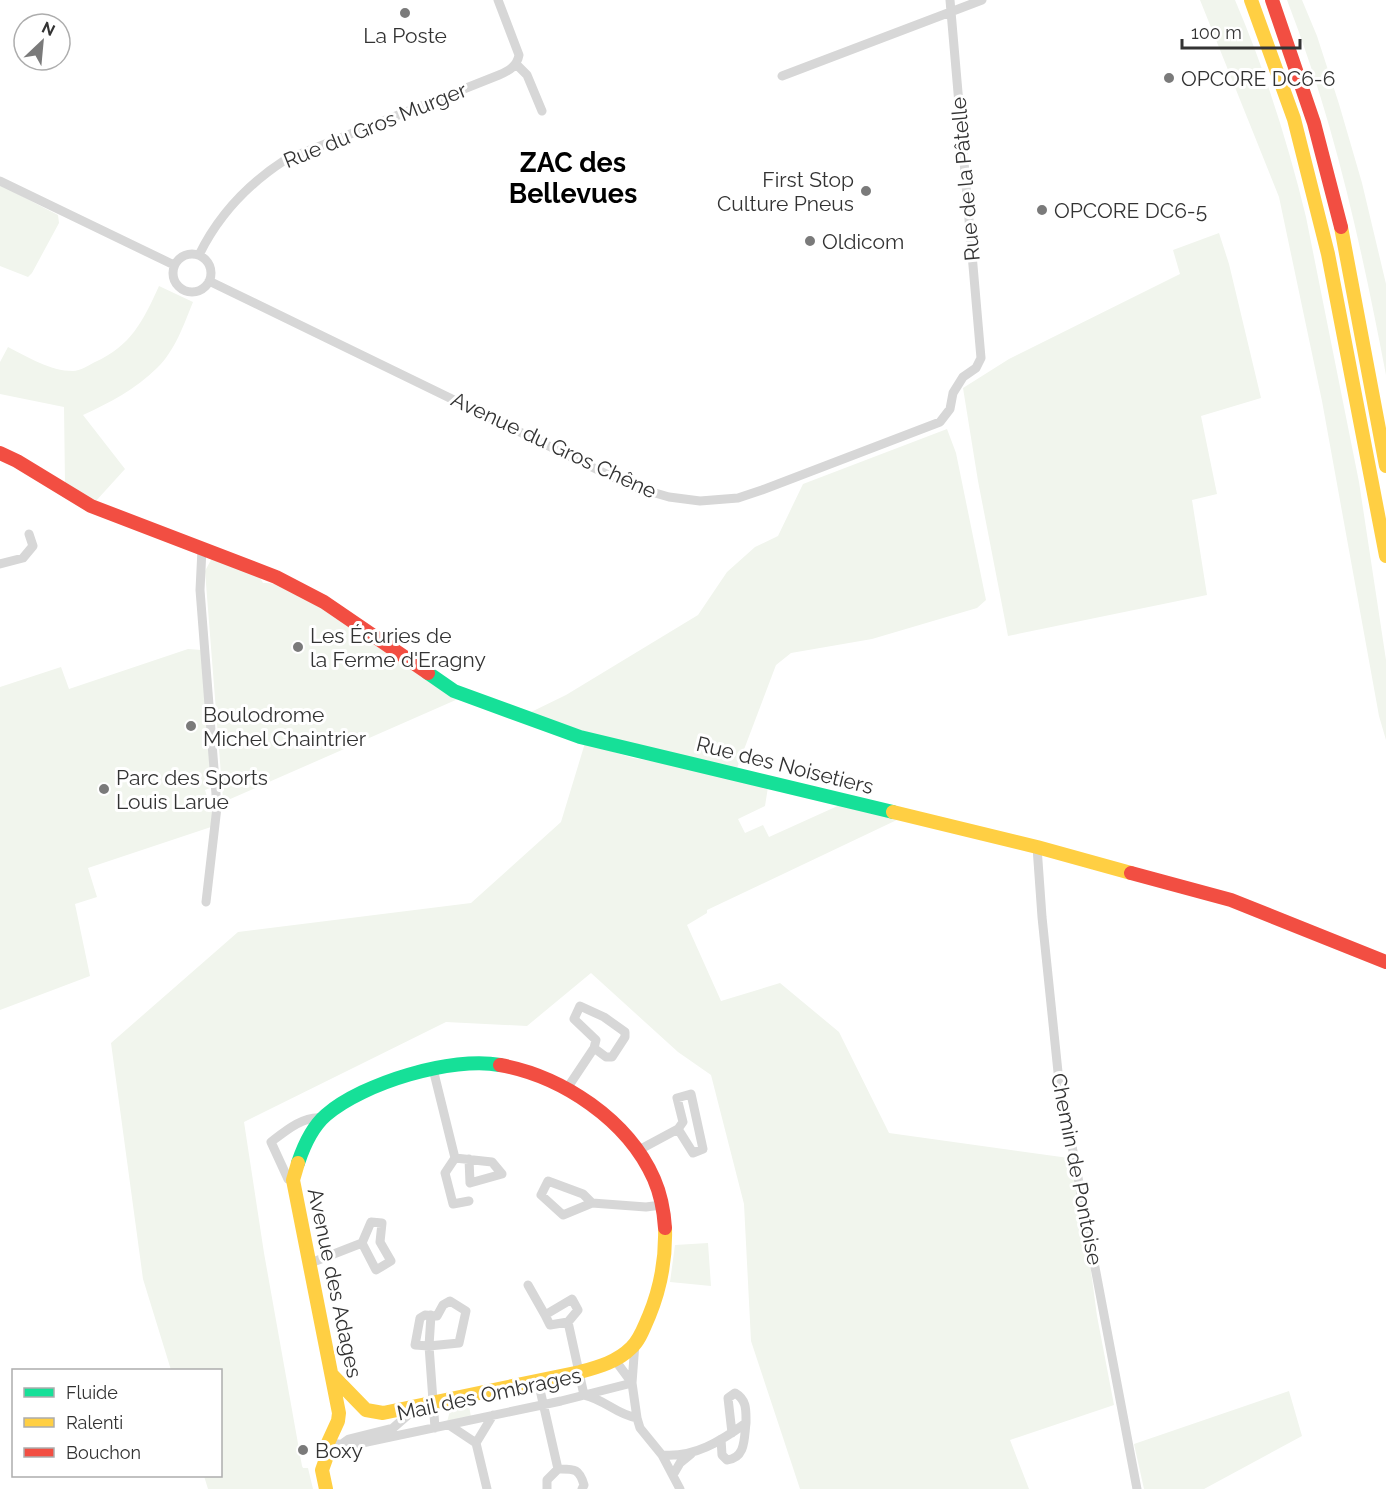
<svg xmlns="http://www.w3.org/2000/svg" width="1386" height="1489" font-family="Raleway,sans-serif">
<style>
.green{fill:#f1f5ed}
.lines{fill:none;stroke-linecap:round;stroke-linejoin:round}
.street{stroke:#d7d7d7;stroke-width:9}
.fast{stroke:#16e098;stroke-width:14}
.slow{stroke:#ffcf43;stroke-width:14}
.jam{stroke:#f24e42;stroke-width:14}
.poi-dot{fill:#7a7a7a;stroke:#fff;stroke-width:2}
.labels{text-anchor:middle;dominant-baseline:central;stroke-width:6;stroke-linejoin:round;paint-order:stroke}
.poi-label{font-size:21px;fill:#333;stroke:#fff;text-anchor:start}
.street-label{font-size:21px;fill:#333;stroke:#fff}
.district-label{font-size:27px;font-weight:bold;fill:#000;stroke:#fff}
</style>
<rect width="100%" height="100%" fill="#fff"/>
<!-- green -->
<path class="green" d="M1200,0H1235C1265,70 1288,143 1306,217L1359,482L1386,660V740L1379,716L1322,401L1279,197Z
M1287,0H1302L1317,36L1339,104L1362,183L1386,284V375C1361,245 1335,124 1287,0Z
M0,185L58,215L59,223L32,273L28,277L0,266Z
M1219,233L1229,264L1261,398L1201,416L1217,494L1192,500L1207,595L1008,636L978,481L963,388L1009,359L1180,274L1173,250Z
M159,286L193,302C184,324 175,351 157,368C136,389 109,403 83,415L125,469L95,502L65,484L64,407L0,394V362L8,347C28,357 50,371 73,371C80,371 89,365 95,362C131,346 143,321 159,286Z
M947,429L956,453L986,600L977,608L872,639L791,653L776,665L737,768L593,734L529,713L566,695L698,615L727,572L755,547L778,536L803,484Z
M212,558L260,577L263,583C303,579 420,673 458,699L228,800H223L205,571Z
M188,649L202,650L213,787L205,790L214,819L211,827L88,868L97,897L75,904L90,976L0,1010V687L61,667L69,689Z
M585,743L633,758L740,776L768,787L765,806L738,819L745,833L763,825L769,837L842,804L901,818L707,910V913L687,925L721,1001L780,983L839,1032L889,1133L1076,1159L1097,1316L1114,1405L1010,1440L1029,1489H800L751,1341L744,1204L711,1075L678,1052L591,973L527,1026L446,1022L244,1122L264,1253L302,1466L303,1468H308L313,1489H208L204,1476H220V1370H171L143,1279L111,1043L238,932L471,903L561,822Z
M708,1243L711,1286L670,1282L675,1245Z
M1289,1391L1302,1436L1204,1489H1144L1134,1444Z
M468,1400L471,1417L447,1422L452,1403Z"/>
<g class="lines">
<!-- street -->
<path class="street" d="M516,64L527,75L542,111
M782,76L982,0
M0,181L174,265
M173 273a19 19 0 1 1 38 0a19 19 0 1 1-38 0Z
M199,255C219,214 248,184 285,160L499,75C509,71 517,66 519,55L498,0
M209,281L631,486L669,497L700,501L738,498L762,490L940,422L950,409L953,393L963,377L976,368L981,358L950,0
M202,549L200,590L217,807L206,902
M0,564L23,558L33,546L29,534
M1037,847L1042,917L1058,1072L1137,1489
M433,1069L455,1158
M566,1090L594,1048L596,1040L574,1019L580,1006L604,1017L625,1032V1037L612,1057H606L594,1048
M691,1094L703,1149L693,1153L678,1129L683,1122L677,1098Z
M637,1151L678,1129
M455,1158L492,1162L502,1174L470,1183L469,1159
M455,1158L445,1173L453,1204L469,1201
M293,1180L288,1179L271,1142C284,1132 304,1115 322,1118
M592,1203L583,1194L548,1181L541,1195L563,1215L592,1203L646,1207L661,1205
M308,1264L362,1243L371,1222L382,1223L380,1242L391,1261L376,1270L362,1243
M528,1285L545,1315
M572,1299L578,1310L568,1322L550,1325L545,1315Z
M450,1301L466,1311L459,1343L429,1346L415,1345L420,1318L425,1315L437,1316L443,1305Z
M431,1315L429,1346L435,1428
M568,1322L584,1395C606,1400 615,1414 637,1418
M635,1343L632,1383L637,1418L640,1428L662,1455L680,1489
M538,1381L558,1469
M449,1425L476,1443
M721,1439L722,1455L727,1460C746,1458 744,1438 746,1423
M342,1444L349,1439L393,1428L416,1408
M327,1445L338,1444L348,1446L561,1401L632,1383L615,1360
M662,1455C694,1458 721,1441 746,1423C746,1410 747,1400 735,1393L728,1398L732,1433
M673,1475L680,1463L691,1454
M487,1489L476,1443L493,1415
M547,1489V1480L558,1469C574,1469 579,1468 584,1485L582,1489"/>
<!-- fast -->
<path class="fast" d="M428,673L454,691L580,737L893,812
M298,1163C304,1145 312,1127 326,1115C363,1083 452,1056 500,1065"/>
<!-- slow -->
<path class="slow" d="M1251,0L1294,119L1328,254L1386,556
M1341,227L1386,466
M893,812L1037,847L1131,873
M298,1163L293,1180L339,1413L338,1421L327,1445V1456L322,1470L326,1489
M333,1376L366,1410L383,1413L580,1372C598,1367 617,1362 631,1348C640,1340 644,1327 649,1316C661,1287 666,1260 665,1228"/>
<!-- jam -->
<path class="jam" d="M1272,0L1314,123L1341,227
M0,453L17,461L91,506L276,577L324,602L428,673
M1131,873L1231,900L1386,962
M500,1065C562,1076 628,1120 654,1179C661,1195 664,1212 665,1228"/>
</g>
<!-- markers -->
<g class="poi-dot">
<circle cx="405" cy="13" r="6"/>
<circle cx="1169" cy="78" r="6"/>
<circle cx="866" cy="191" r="6"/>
<circle cx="1042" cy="210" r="6"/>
<circle cx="810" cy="241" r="6"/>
<circle cx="298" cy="647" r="6"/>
<circle cx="191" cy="726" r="6"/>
<circle cx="104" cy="789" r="6"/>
<circle cx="303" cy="1450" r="6"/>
</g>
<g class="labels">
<!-- poi labels -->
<g class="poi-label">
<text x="405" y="35" text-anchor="middle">La Poste</text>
<text x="1181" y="78">OPCORE DC6-6</text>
<text x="854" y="179" text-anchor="end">First Stop<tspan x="854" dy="24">Culture Pneus</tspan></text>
<text x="1054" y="210">OPCORE DC6-5</text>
<text x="822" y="241">Oldicom</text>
<text x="310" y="635">Les Écuries de<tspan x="310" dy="24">la Ferme d'Eragny</tspan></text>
<text x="203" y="714">Boulodrome<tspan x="203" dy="24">Michel Chaintrier</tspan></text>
<text x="116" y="777">Parc des Sports<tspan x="116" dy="24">Louis Larue</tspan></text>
<text x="315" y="1450">Boxy</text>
</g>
<!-- street labels -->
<g class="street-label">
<text transform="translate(375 125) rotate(-22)">Rue du Gros Murger</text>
<text transform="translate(965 179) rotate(-95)">Rue de la Pâtelle</text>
<text transform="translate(554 445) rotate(25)">Avenue du Gros Chêne</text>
<text transform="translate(785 765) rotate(14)">Rue des Noisetiers</text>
<text transform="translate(1077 1169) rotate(79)">Chemin de Pontoise</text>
<text transform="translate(335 1283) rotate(78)">Avenue des Adages</text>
<text transform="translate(489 1394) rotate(-12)">Mail des Ombrages</text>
</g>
<!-- district labels -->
<g class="district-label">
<text x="573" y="162">ZAC des<tspan x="573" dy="31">Bellevues</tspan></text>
</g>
</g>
<!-- legend -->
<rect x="12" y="1369" width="210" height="108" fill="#ffffff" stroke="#adadad" stroke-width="1.5"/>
<rect x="24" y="1388" width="30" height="9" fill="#16e098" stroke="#adadad" stroke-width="1.5"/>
<text x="66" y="1399" font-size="18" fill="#333333">Fluide</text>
<rect x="24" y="1418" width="30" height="9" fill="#ffcf43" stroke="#adadad" stroke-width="1.5"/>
<text x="66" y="1429" font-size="18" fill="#333333">Ralenti</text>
<rect x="24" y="1448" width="30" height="9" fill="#f24e42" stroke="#adadad" stroke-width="1.5"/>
<text x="66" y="1459" font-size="18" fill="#333333">Bouchon</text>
<!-- north arrow -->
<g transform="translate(42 42) rotate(26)"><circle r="28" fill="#ffffff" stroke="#adadad" stroke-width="1.5"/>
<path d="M0-4.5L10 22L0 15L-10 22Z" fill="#7a7a7a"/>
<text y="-9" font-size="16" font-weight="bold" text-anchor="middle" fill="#333333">N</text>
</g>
<!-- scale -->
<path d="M1182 39v9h118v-9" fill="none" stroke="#333333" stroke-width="3"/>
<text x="1191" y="39" font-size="18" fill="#333333" stroke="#ffffff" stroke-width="4.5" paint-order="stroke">100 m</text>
</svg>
